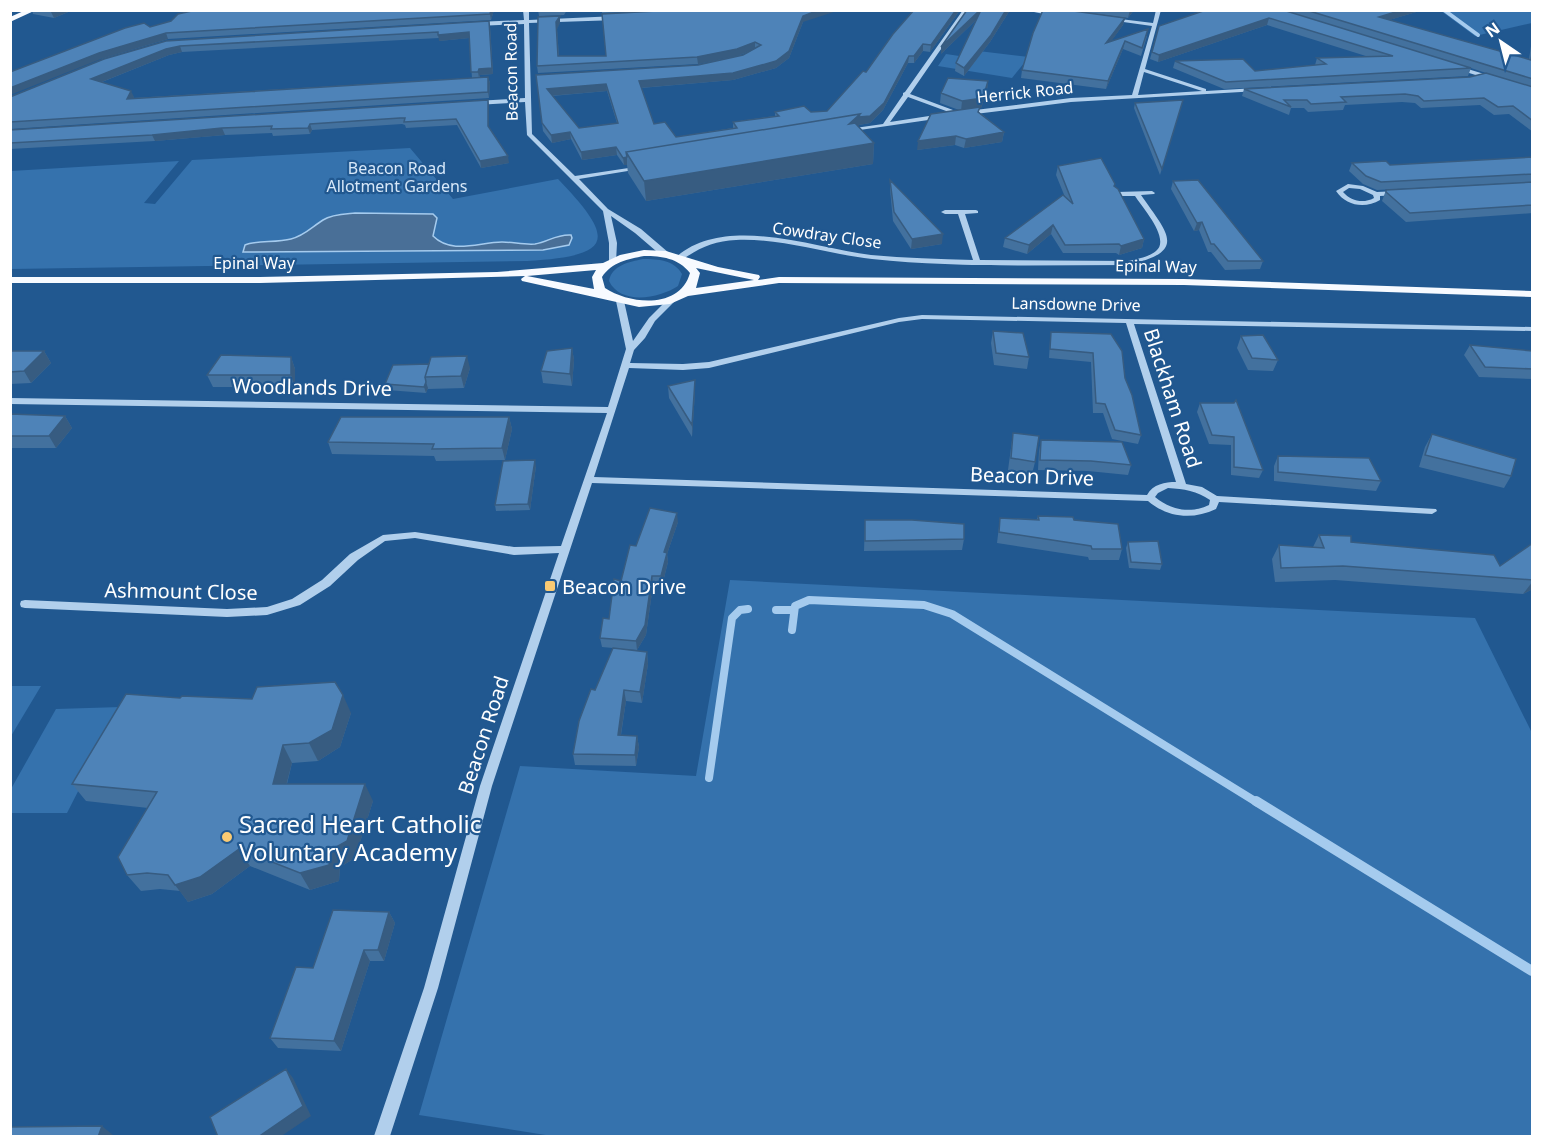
<svg xmlns="http://www.w3.org/2000/svg" width="1543" height="1147" font-family="'Noto Sans',sans-serif">
<style>
.green{fill:#3572ad}
.water{fill:#496f97;stroke:#a5cbee;stroke-width:1.5}
.lines{fill:none;stroke-linecap:round;stroke-linejoin:round}
.stream-far2{stroke:#a5cbee;stroke-width:4}
.stream-far1{stroke:#a5cbee;stroke-width:8}
.stream{stroke:#a5cbee;stroke-width:10}
.minor{fill:#b1cfec;fill-rule:evenodd}
.major{fill:#f7faff;fill-rule:evenodd}
.wall{fill:#43719e;fill-rule:evenodd}
.shaded-wall{fill:#375c81}
.building{fill:#4e83b8;stroke:#375c81;stroke-width:1.5;fill-rule:evenodd}
.poi-dot{fill:#f9ca73;stroke:#215890;stroke-width:2}
.labels{text-anchor:middle;dominant-baseline:central;stroke-width:4.5;stroke-linejoin:round;paint-order:stroke}
.far-street-label{font-size:16px;fill:#fff;stroke:#215890}
.far-park-label{font-size:16px;fill:#d7e8f9;stroke:#215890}
.street-label{font-size:20px;fill:#fff;stroke:#215890}
.poi-label{font-size:20px;fill:#fff;stroke:#215890;text-anchor:start}
.near-poi-label{font-size:24px;fill:#fff;stroke:#215890;text-anchor:start}
</style>
<rect width="100%" height="100%" fill="#215890"/>
<!-- green -->
<path class="green" d="M1441,11H1532V23L1475,36Z
M970,50L1029,57L1012,78L938,66L946,54L966,57Z
M410,148L453,199L558,179C618,241 612,256 527,261L11,269V171L179,161L144,203L155,204L192,160Z
M643,259C658,259 674,260 682,274L678,286C660,298 621,306 609,281C612,265 629,262 643,259Z
M730,580L1475,618L1532,733V1136H552L419,1115L520,766L696,776Z
M11,686H41L11,736L10,686Z
M121,707L67,813H11V789L56,709Z"/>
<!-- water -->
<path class="water" d="M355,213L433,214L437,218L433,236C452,255 479,242 502,242C513,242 524,245 535,244C548,242 556,234 571,235L572,238L569,245L543,250L243,252L245,245C256,240 276,243 291,239C304,236 312,227 323,220C332,214 345,214 355,213Z"/>
<g class="lines">
<!-- stream-far2 -->
<path class="stream-far2" d="M1444,10L1478,35"/>
<!-- stream-far1 -->
<path class="stream-far1" d="M776,610H794
M792,630L795,606L809,600L924,605L952,614L1258,803
M709,778L732,618L740,610L748,609"/>
<!-- stream -->
<path class="stream" d="M1256,801L1532,971"/>
<!-- minor -->
<path class="minor" d="M523,10H529V20L617,16L620,18L617,20L529,23L532,134L575,176L642,166L643,167L640,169L579,179L608,209L641,229L669,253V257H663L635,233L611,216L617,243L616,262L609,264V243L603,211L527,135L525,102L476,105L473,103L476,101L525,98L524,24L477,26L474,24L477,22L524,20Z
M963,10H968L910,94L961,113V115H957L908,97L890,122L942,114L945,116L942,118L846,132V130L848,129L883,124L903,95V93L905,92Z
M1024,10H1040L1057,14L1054,16Z
M1156,10H1161L1145,69L1206,89V91L1256,88L1259,90L1258,91L1071,102L967,115L964,113L967,111L1071,98L1132,95L1152,26L1109,20L1112,18L1153,23ZM1144,72L1202,91L1138,95Z
M1458,66L1494,77L1495,78L1492,80L1456,69L1455,68Z
M1348,184L1363,186L1377,192L1397,191L1400,193L1397,195L1380,196V200C1365,209 1346,206 1336,191ZM1349,188L1360,189L1373,195L1374,198C1363,204 1351,201 1343,192Z
M1152,191L1155,193L1154,194L1141,195C1168,234 1188,251 1128,265C1043,265 957,268 872,259C827,254 782,238 736,240C715,241 700,247 682,260L675,258C724,213 814,248 871,255C905,258 939,259 973,260L958,214H945L941,212L945,210H976L978,211V213L965,214L980,260L1128,261C1137,259 1149,257 1156,251C1171,239 1142,207 1135,196H1117L1114,194L1117,192Z
M670,297H673L677,299L655,321L645,338L634,350L630,363L683,364L709,362L899,318L922,315L1532,327V331L1134,324L1186,484L1202,487L1217,496L1436,509L1437,511L1432,514L1219,502L1216,509C1193,520 1168,518 1148,501L592,483L492,786L438,988L390,1136H374L424,988L480,786L559,553L514,555L415,538L385,541L358,560L330,586L300,605L267,615L227,617L25,608L21,607L20,604L21,601L25,600L227,609L267,607L292,599L322,580L350,554L383,535L415,532L514,547L561,546L607,413L10,404V398L608,407L626,349L616,301L620,299L624,301L633,341L649,318ZM922,319L1126,323L1176,482C1165,482 1153,484 1147,495L594,477L629,368L683,370L709,368L899,322ZM1168,488C1184,489 1197,491 1210,500L1209,505C1190,514 1171,510 1155,497L1158,493Z"/>
<!-- major -->
<path class="major" d="M26,10H36L10,22V17Z
M644,250L666,251L718,267L759,275L760,277L758,280L779,277L1184,279L1532,291V297L1184,285L779,283L688,296L670,304L639,307L522,281L521,279L525,276L260,283H10V277H260L497,272L603,263L620,255ZM644,256C662,256 678,258 690,273C680,309 631,305 605,288L602,277C612,262 628,259 644,256ZM696,268L754,280L696,288L700,273ZM596,270L592,277L594,289L527,276Z"/>
</g>
<!-- wall -->
<path class="wall" d="M32,10H73L54,18L33,14Z
M184,10H494L491,20L168,39L101,59L150,27L171,21L184,13Z
M538,10H567L564,15L539,16Z
M598,10H669L602,13V11L598,12Z
M909,10H960L930,52L923,51L914,63H908L883,110L870,123L859,125V127L874,143L873,164L646,201L628,173L627,165H624L617,155L582,160L571,139L552,143L543,131L536,75L698,65L743,55L753,50L737,56L698,64L538,73L537,66L560,23L557,29L559,56H606L803,22L789,58L776,68L733,80L641,88L654,124L676,137L733,128V122L775,116V112H811L827,111L866,72L914,11ZM607,91L617,123L579,128L552,96Z
M967,10H1010L990,42L964,76L955,71L956,63L977,19L941,54Z
M1067,10H1134L1128,18Z
M1206,10H1423L1389,20L1529,59L1533,33V132L1509,114L1494,115L1480,105L1421,108L1415,103L1402,102L1345,105L1343,110L1308,112L1304,108H1291L1289,115L1242,96L1244,89L1470,77L1486,73L1471,68L1468,76L1224,89L1173,68L1175,61L1255,71L1315,65L1317,58L1369,57L1267,25L1158,62L1150,59L1159,26Z
M1125,18L1123,25L1111,41L1147,36L1141,56L1123,49L1106,89L1021,78L1022,70Z
M490,27L493,74L480,75V77H488L490,83L489,98L10,129V97L166,41ZM439,38V41L469,38L472,78L133,98L134,97L102,82L169,55L182,52Z
M988,81L987,91L981,108H979V112L1004,132L1002,142L964,148L955,145L917,150L959,110L940,103L941,93Z
M488,100L489,107V128L509,163L481,168L457,125L406,128L405,125L402,124L312,130L310,134L273,136L272,133L225,135L155,141L10,149V130Z
M1183,100L1160,175L1134,108L1135,103Z
M1533,157V213L1406,222L1382,201L1386,190L1532,182L1377,190L1363,184L1349,171L1352,163L1390,165Z
M1058,166L1114,187L1144,239L1142,248L1119,255L1116,253H1063L1051,234L1027,254L1003,247L1005,238L1065,197L1056,175Z
M890,180L942,244L911,249L893,221L890,189Z
M1173,181L1263,261L1260,269L1225,270L1211,252H1208L1199,230L1194,231L1171,189Z
M993,331L1029,357L1027,369L994,365L991,343Z
M1051,332L1111,334L1125,378L1141,435L1138,444L1112,439L1103,413H1093L1091,362L1049,358L1050,341Z
M1241,336L1278,360L1273,371L1248,370L1237,348Z
M1470,345L1533,351V379L1479,377L1464,355Z
M572,348L574,360L572,386L543,383L541,371Z
M10,351H44L51,363L31,383L10,384Z
M291,357L295,369V387H213L207,375Z
M470,368L464,388L428,389V388L426,393L387,390L385,384Z
M695,380V392L692,437L669,398L668,386Z
M1200,403H1234L1263,470L1259,478L1231,475V445L1209,444L1197,412Z
M10,414L65,416L72,428L56,448H10Z
M509,417L512,429L505,460L436,461L434,456L332,454L328,442Z
M1013,433L1035,462L1032,474L1008,470Z
M1432,434L1511,476L1504,488L1419,467L1425,447Z
M1041,440L1131,465L1128,475L1088,471L1038,470L1039,451Z
M1278,456L1381,481L1376,491L1274,481V466Z
M536,466L530,510L496,511L495,505Z
M1038,516L1074,520L1122,549L1119,560H1089L1088,557L997,543L1000,518L1037,519Z
M865,520L964,539L962,550L864,551Z
M678,522L667,554L668,562L662,586L653,585L646,635L637,650L622,649L647,652L648,664L642,703L626,701L621,735L637,736L639,747L636,766L575,765L573,754L595,690L613,648L602,647L600,638L609,619L621,581L636,546Z
M1319,535L1351,542L1500,566L1533,543V589L1523,594L1335,580L1275,582L1272,559L1279,545L1313,547Z
M1128,542L1162,564L1160,570L1129,568L1126,548Z
M180,698L252,699L351,713L340,747L318,761L292,763L287,784L373,801L355,858L340,867L339,881L310,890L250,866L212,894L188,902L180,891L160,889L141,891L127,875L148,808L86,801L72,784Z
M389,912L395,923L384,961H370L341,1051L278,1048L270,1038L313,968Z"/>
<!-- shaded-wall -->
<path class="shaded-wall" d="M50,10H73L54,18Z
M491,10H494L491,20L490,14Z
M819,10H840L803,22L789,58L776,68L733,80L639,88V81L789,51L803,16Z
M956,10H960L930,52L931,45Z
M980,10H982L981,15L941,54V47Z
M1006,10H1010L990,42L964,76V68Z
M1130,10H1134L1128,18Z
M1402,10H1423L1376,24L1379,17Z
M560,16V23L557,29L559,63L556,22Z
M1125,18L1123,25L1105,50L1106,43Z
M1269,18L1267,25L1158,62L1159,55Z
M489,21L493,74L480,75L479,78L478,72Z
M469,32L470,38L439,41L438,35Z
M166,33L168,39L101,59L10,95V88L99,53Z
M1125,41L1123,49L1106,89L1108,81Z
M755,42V49L737,56L698,64L697,57Z
M923,44V51L914,63V56Z
M180,46L182,52L169,55L94,85L91,79L166,49Z
M909,56L908,63L883,110L870,123L859,125L858,134L633,164L860,114Z
M488,77L490,83L489,98L488,92Z
M988,81L987,91L981,108H979L978,116L961,111L962,101Z
M606,84L607,91L548,96L547,89Z
M131,91L134,97L130,105L127,99Z
M488,100L489,107V133L488,126Z
M310,124L312,130L310,134L308,128Z
M222,128L225,135L155,141L152,135Z
M570,132L571,139L552,143L551,135Z
M1004,132L1002,142L964,148L966,139Z
M956,136L955,145L917,150L918,141Z
M874,143L873,164L646,201L644,181Z
M616,147L617,155L582,160L581,152Z
M508,156L509,163L481,168L480,161Z
M627,157V165H624L623,158Z
M1202,222L1199,230L1194,231L1197,223Z
M1053,225L1051,234L1027,254L1029,245Z
M943,234L942,244L911,249L912,239Z
M1144,239L1142,248L1119,255L1121,246Z
M572,348L574,360L572,386L570,374Z
M44,351L51,363L31,383L24,371Z
M467,356L470,368L464,388L461,376Z
M291,357L295,369V387L291,375Z
M695,380V392L692,437V425Z
M426,382L428,388L426,393L424,387Z
M65,416L72,428L56,448L49,436Z
M509,417L512,429L505,460L502,448Z
M535,460L536,466L530,510L528,504Z
M677,513L678,522L667,554L668,562L662,586L661,576L664,552Z
M652,576L653,585L646,635L637,650L636,641Z
M1533,581V589L1523,594Z
M647,652L648,664L642,703L640,692Z
M624,690L626,701L619,746L618,735Z
M343,695L351,713L340,747L318,761L309,743Z
M637,736L639,747L636,766L635,755Z
M283,745L292,763L282,801L273,784Z
M365,784L373,801L355,858L340,867L339,881L310,890L300,873L331,850Z
M239,849L250,866L212,894L188,902L175,885Z
M389,912L395,923L384,961L378,950Z
M364,950L370,961L341,1051L334,1041Z
M286,1069L293,1078L311,1116L280,1137H258Z
M102,1126L113,1135V1137H98Z"/>
<!-- building -->
<path class="building" d="M190,10H491L490,14L166,33L99,53L10,88V72L125,28L144,23L150,27L171,21L178,14L192,11Z
M676,10H819L803,16L789,51L776,61L733,73L639,81L654,124L665,122L676,137L737,128L733,122L779,116L775,112L804,106L811,112L827,111L863,71L866,72L893,34L914,10H956L931,45L923,44L914,56H909L884,103L870,116L859,117L860,114L626,152L627,157L623,158L616,147L581,152L570,132L551,135L542,123L536,75L698,65L743,55L761,45L755,42L737,49L697,57L537,66L538,17L560,16L556,22L558,56H606L602,14ZM606,84L618,123L579,128L547,89Z
M967,10H980L941,47Z
M981,10H1006L991,35L964,68L956,63Z
M1043,10H1066L1125,18L1106,43L1148,29L1142,48L1125,41L1108,81L1022,70L1033,33Z
M1206,10H1283L1471,68L1226,82L1175,61L1243,59L1255,71L1326,64L1317,58L1393,56L1269,18L1159,55L1152,52L1159,26Z
M1306,10H1402L1379,17L1531,60L1533,49V79Z
M489,21L492,68L479,69L478,72H471L469,32L438,35V32L180,46L166,49L91,79L131,91L127,99L488,77V92L10,122V97L104,59L166,41Z
M1486,73L1533,87V121L1513,106L1498,107L1484,98L1424,101L1418,96L1405,94L1341,97L1346,102L1311,104L1307,100H1284L1291,107L1244,89L1470,77Z
M948,78L988,81L983,98L962,101L941,93Z
M488,100V126L508,156L480,161L456,119L404,122L405,118H400L310,124L308,128L271,129L272,126L222,128L152,135L10,143V130Z
M1183,100L1162,169L1135,103Z
M980,107L978,112L1004,132L966,139L956,136L918,141L931,114Z
M860,114L849,124L855,123L874,143L644,181L626,152Z
M1533,157V174L1381,182L1366,176L1352,163L1386,161L1390,165Z
M1101,158L1115,184L1114,186L1118,189L1144,239L1121,246L1119,244L1065,245L1053,225L1029,245L1005,238L1063,195L1073,204L1058,166Z
M890,180L943,234L912,239L894,212Z
M1198,180L1263,261H1228L1214,244H1211L1202,222L1197,223L1173,181Z
M1533,182V205L1410,213L1386,192V190Z
M993,331L1023,333L1029,357L996,353Z
M1051,332L1111,334L1122,351L1125,378L1132,395L1141,435L1115,430L1105,404L1096,403L1093,353L1050,349Z
M1263,335L1278,360L1252,358L1241,336Z
M1470,345L1533,351V369L1485,367Z
M572,348L570,374L541,371L547,351Z
M10,351H44L24,371L10,372Z
M221,355L291,357V375H207Z
M467,356L461,376L425,377L431,357Z
M429,364L425,377L426,382L424,387L385,384L393,365Z
M695,380L692,425L668,386Z
M1236,400L1263,470L1234,467V437L1212,435L1200,403H1234Z
M10,414L65,416L49,436H10Z
M341,417H509L502,448L432,449L434,444L328,442Z
M1013,433L1039,436L1035,462L1011,458Z
M1432,434L1516,459L1511,476L1425,455Z
M1041,440L1122,442L1131,465L1091,461L1040,460Z
M1278,456L1369,458L1381,481L1278,472Z
M535,460L528,504L495,505L503,461Z
M650,508L677,513L664,552L667,553L661,576H652L645,625L636,641L600,638L603,618L609,619L614,579L621,581L630,545L636,546Z
M1038,516L1073,517L1074,520L1118,524L1122,549H1092L1091,546L999,532L1000,518L1039,520Z
M865,520H912L964,524V539L865,541Z
M1319,535L1351,536V542L1494,555L1500,566L1533,543V580L1343,566L1281,568L1279,545L1324,548Z
M1158,541L1162,564L1131,562L1128,542Z
M613,648L647,652L640,692L624,690L618,735L637,736L635,755L573,754L579,721L591,689L595,690Z
M335,682L343,695L332,730L309,743L283,745L273,784H365L347,841L331,850L329,865L300,873L239,849L200,877L175,885L168,875L147,873L127,875L118,857L157,792L72,784L126,694L180,698L182,696L252,699L257,687Z
M333,910L389,912L378,950H364L334,1041L270,1038L296,967L313,968Z
M286,1069L303,1106L258,1137H218L210,1117Z
M102,1126L98,1137H10V1127Z"/>
<!-- markers -->
<g class="poi-dot">
<rect x="544" y="580" width="12" height="12" rx="3"/>
<circle cx="227" cy="837" r="6"/>
</g>
<g class="labels">
<!-- far-street labels -->
<g class="far-street-label">
<text transform="translate(511 72) rotate(-91)">Beacon Road</text>
<text transform="translate(1025 92) rotate(-6)">Herrick Road</text>
<text transform="translate(827 235) rotate(8)">Cowdray Close</text>
<text x="254" y="263">Epinal Way</text>
<text transform="translate(1156 266) rotate(1)">Epinal Way</text>
<text transform="translate(1076 304) rotate(1)">Lansdowne Drive</text>
</g>
<!-- far-park labels -->
<g class="far-park-label">
<text x="397" y="168">Beacon Road<tspan x="397" dy="18">Allotment Gardens</tspan></text>
</g>
<!-- street labels -->
<g class="street-label">
<text transform="translate(312 387) rotate(1)">Woodlands Drive</text>
<text transform="translate(1173 398) rotate(72)">Blackham Road</text>
<text transform="translate(1032 476) rotate(2)">Beacon Drive</text>
<text transform="translate(181 591) rotate(1)">Ashmount Close</text>
<text transform="translate(483 735) rotate(-72)">Beacon Road</text>
</g>
<!-- poi labels -->
<g class="poi-label">
<text x="562" y="586">Beacon Drive</text>
</g>
<!-- near-poi labels -->
<g class="near-poi-label">
<text x="239" y="823">Sacred Heart Catholic<tspan x="239" dy="28">Voluntary Academy</tspan></text>
</g>
</g>
<!-- border -->
<rect width="1543" height="1147" fill="none" stroke="#ffffff" stroke-width="24"/>
<!-- north arrow -->
<g transform="translate(1501 42) rotate(325)" stroke="#215890" stroke-width="4.5" paint-order="stroke">
<path d="M0-4.5L10 22L0 15L-10 22Z" fill="#ffffff"/>
<text y="-9" font-size="16" font-weight="bold" text-anchor="middle" fill="#ffffff">N</text>
</g>
</svg>
